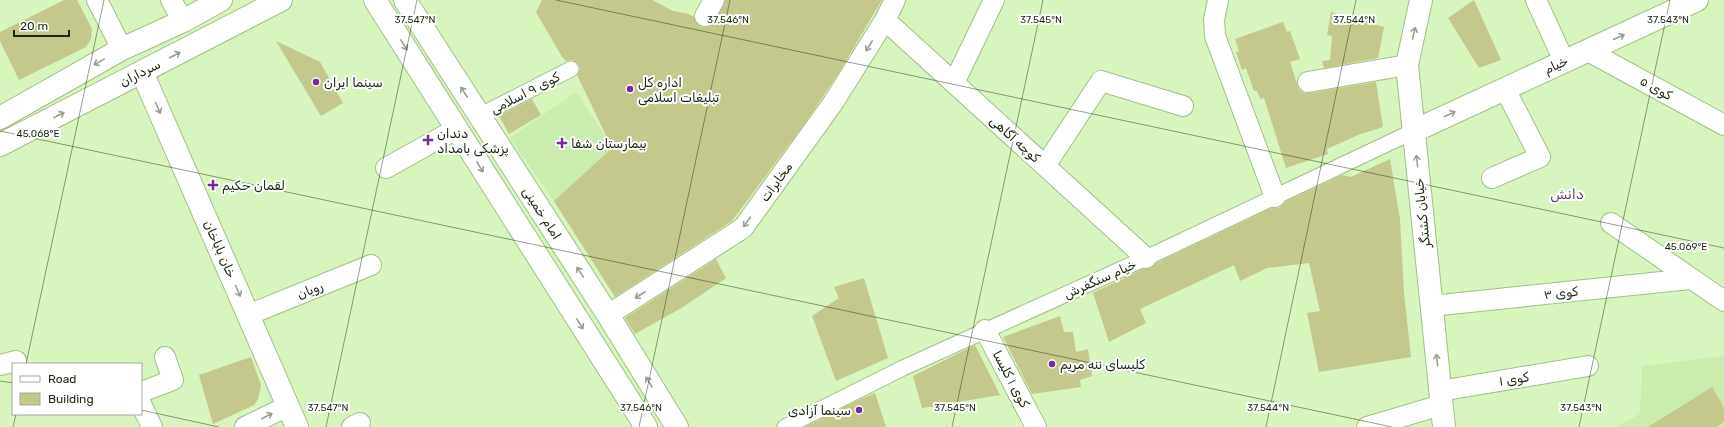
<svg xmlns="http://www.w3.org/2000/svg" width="1724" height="427" font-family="Rubik,Cairo,sans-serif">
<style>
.built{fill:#caecac}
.building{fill:#c4c88a}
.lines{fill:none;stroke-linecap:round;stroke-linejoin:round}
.pedestrian-casing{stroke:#a1bf88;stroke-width:17}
.minor-casing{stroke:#a1bf88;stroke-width:22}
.tertiary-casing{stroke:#a1bf88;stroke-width:24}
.secondary-casing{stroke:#a1bf88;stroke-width:24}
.primary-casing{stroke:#a1bf88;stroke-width:24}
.pedestrian{stroke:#fff;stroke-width:15}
.minor{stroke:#fff;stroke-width:20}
.tertiary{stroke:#fff;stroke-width:22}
.secondary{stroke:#fff;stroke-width:22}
.primary{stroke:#fff;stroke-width:22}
.oneway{stroke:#999e94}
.ticks{fill:none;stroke:#1c2711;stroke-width:1;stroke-opacity:0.45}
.poi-dot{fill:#752b9e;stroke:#fff;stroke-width:1.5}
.labels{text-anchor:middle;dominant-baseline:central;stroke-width:4;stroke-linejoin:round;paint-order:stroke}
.street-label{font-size:13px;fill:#1c2711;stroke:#fff}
.poi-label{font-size:13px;fill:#1c2711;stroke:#fff;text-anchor:start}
.neighbourhood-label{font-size:14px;fill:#613e77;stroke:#fff}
.ticks-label{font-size:10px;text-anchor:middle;fill:#1c2711;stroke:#fff;stroke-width:4;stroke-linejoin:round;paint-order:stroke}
</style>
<rect width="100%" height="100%" fill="#d7f5bc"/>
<!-- built -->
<path class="built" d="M576,92L603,132L612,148L554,201L510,138Z
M1724,356V427H1620V425L1640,414L1642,366Z"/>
<!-- building -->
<path class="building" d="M64,0H77L92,29L91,39L86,47L19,80L0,41V32Z
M542,0H652L673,11L689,14L694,17L699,26L705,27L710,26L715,22L725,0H882L838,74L805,123L732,221L615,297L554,201L612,148L577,75L580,70L579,65L572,60L566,61L562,57L536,12Z
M1474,0L1501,60L1479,68L1448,18Z
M1331,12L1384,27L1378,58L1324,68L1322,61L1330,60L1332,36L1327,35Z
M1283,22L1287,32L1290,31L1300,59L1290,62L1299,90L1304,93H1310L1376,82L1383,127L1358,135L1327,149L1328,154L1286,168L1264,98L1260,99L1257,91H1254L1246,68L1242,70L1236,52L1239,51L1235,39Z
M276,41L320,62L343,103L321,116Z
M532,99L541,115L509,134L499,116Z
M1390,159L1400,219L1404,293L1411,357L1319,372L1307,313L1320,311L1309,263L1267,268L1240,281L1234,265L1140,309L1146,323L1109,342L1093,293L1143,269H1150L1156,263L1272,208H1279L1285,202L1342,175L1351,177Z
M716,259L726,278L683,307L635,334L625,318Z
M864,278L888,358L836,381L812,316L839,298L834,287Z
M1060,316L1064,332H1073L1076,352L1088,349L1092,376L1080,380L1081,387L1032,394L1003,337Z
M975,345L1000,395L922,408L913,376Z
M251,357L261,385L258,399L254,405L213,424L199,375Z
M1712,387L1724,408V422L1716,427H1648Z
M875,393L886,427H805L854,402Z"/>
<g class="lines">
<defs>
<path id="pedestrian" d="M479,116L571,69
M785,427L903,368L1146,258L1414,131"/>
<path id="minor" d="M97,0L122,49
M171,0L183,21
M1218,0L1214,20L1215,36L1275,197
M1536,0L1564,61
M705,16L714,0
M885,20L1146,258
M1588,51L1724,125
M1308,82L1407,65
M954,83L994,0
M1045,166L1101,81L1183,106
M386,168L456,129
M1492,178L1540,157L1505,89
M1611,223L1724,301
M1431,306L1690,279
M248,315L371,265
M608,315L743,228L833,103L885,20L895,0
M985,330L1036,427
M0,365L16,361
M1440,391L1588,366
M141,392L173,380L165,357
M141,404L152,427
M245,427L288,406
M352,427L360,423
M1367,427L1441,405"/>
<path id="tertiary" d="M1421,0L1407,65L1444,427
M142,72L297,427"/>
<path id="secondary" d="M0,118L122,49L183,21L221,0
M1414,131L1697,0
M0,145L281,0"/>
<path id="primary" d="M375,0L646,427
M405,0L608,315L677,427"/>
</defs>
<!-- pedestrian casing -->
<use href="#pedestrian" class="pedestrian-casing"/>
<!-- minor casing -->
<use href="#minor" class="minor-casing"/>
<!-- tertiary casing -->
<use href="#tertiary" class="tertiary-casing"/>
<!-- secondary casing -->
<use href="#secondary" class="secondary-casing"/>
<!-- primary casing -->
<use href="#primary" class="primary-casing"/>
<!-- pedestrian -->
<use href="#pedestrian" class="pedestrian"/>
<!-- minor -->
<use href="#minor" class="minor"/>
<!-- tertiary -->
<use href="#tertiary" class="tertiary"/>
<!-- secondary -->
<use href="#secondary" class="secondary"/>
<!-- primary -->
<use href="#primary" class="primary"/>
</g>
<!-- one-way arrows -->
<defs><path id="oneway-shaft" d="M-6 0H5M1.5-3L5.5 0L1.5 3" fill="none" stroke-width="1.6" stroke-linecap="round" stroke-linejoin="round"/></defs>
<g class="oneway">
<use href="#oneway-shaft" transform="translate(1414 33) rotate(-77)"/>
<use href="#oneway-shaft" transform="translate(1619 37) rotate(-25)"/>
<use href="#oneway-shaft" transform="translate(404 45) rotate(58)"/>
<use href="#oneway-shaft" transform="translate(869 46) rotate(122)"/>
<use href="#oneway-shaft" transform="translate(175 55) rotate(-27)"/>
<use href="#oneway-shaft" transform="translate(99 62) rotate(151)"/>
<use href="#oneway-shaft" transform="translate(464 92) rotate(-123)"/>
<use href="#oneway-shaft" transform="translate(158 108) rotate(66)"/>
<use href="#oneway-shaft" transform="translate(1450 114) rotate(-25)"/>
<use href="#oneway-shaft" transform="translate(59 115) rotate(-27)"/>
<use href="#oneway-shaft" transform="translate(1417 161) rotate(-96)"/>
<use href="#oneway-shaft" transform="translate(480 167) rotate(58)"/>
<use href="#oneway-shaft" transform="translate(747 222) rotate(126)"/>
<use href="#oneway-shaft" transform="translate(580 272) rotate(-123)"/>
<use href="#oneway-shaft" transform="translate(238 291) rotate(66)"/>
<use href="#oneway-shaft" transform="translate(640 295) rotate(147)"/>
<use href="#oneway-shaft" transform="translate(580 324) rotate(58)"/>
<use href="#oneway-shaft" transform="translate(1437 360) rotate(-96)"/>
<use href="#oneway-shaft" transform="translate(649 382) rotate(-122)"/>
<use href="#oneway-shaft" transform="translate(267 416) rotate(-27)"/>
</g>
<!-- ticks -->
<path class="ticks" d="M556,0L1724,248M0,131L1392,427M26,364L104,0M0,381L13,383M141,410L219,427M13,427L16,414M326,427L417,0M639,427L730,0M952,427L1043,0M1266,427L1356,0M1579,427L1670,0"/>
<!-- markers -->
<g class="poi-dot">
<circle cx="316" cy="82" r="4"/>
<circle cx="630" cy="89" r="4"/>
<path d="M426 134h4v4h4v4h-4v4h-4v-4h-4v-4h4z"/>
<path d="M560 137h4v4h4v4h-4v4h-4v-4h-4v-4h4z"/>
<path d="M211 179h4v4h4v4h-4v4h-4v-4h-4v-4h4z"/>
<circle cx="1052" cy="364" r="4"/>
<circle cx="859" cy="410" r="4"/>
</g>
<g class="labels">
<!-- street labels -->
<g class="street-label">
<text transform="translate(1556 65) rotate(-25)">خیام</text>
<text transform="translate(140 73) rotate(-27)">سرداران</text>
<text transform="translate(1656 88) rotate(29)">کوی ۵</text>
<text transform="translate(525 93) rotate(-27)">کوی ۹ اسلامی</text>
<text transform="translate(1015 139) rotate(42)">کوچه آگاهی</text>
<text transform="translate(776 182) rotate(-54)">مخابرات</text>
<text transform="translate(542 213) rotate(57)">امام خمینی</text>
<text transform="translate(1422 213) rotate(-96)">خیابان کشتگر</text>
<text transform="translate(220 249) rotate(66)">خان باباخان</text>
<text transform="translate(1100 279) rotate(-24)">خیام سنگفرش</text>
<text transform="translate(310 290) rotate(-22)">رویان</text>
<text transform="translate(1561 293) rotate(-6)">کوی ۳</text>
<text transform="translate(1011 379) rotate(62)">کوی ۱ کلیسا</text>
<text transform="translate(1514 379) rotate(-9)">کوی ۱</text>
</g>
<!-- poi labels -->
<g class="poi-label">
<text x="324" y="82">سینما ایران</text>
<text x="638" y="82">اداره کل<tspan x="638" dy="15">تبلیغات اسلامی</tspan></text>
<text x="437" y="133">دندان‌<tspan x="437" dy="15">پزشکی بامداد</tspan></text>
<text x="571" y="143">بیمارستان شفا</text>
<text x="222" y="185">لقمان حکیم</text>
<text x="1060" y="364">کلیسای ننه مریم</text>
<text x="851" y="410" text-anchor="end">سینما آزادی</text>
</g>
<!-- neighbourhood labels -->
<g class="neighbourhood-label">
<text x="1567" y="194">دانش</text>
</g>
</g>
<g class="ticks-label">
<text x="415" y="23">37.547°N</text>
<text x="728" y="23">37.546°N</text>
<text x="1041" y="23">37.545°N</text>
<text x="1354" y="23">37.544°N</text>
<text x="1668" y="23">37.543°N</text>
<text x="38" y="137">45.068°E</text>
<text x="1686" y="250">45.069°E</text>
<text x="328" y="411">37.547°N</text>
<text x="641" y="411">37.546°N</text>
<text x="955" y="411">37.545°N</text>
<text x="1268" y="411">37.544°N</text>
<text x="1581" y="411">37.543°N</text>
</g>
<!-- legend -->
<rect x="12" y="363" width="130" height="52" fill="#ffffff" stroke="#a4a9a0"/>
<rect x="20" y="376" width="20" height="6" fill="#ffffff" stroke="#a4a9a0"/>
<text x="48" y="383" font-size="12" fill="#1c2711">Road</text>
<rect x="20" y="393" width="20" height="12" fill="#c4c88a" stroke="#a4a9a0"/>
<text x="48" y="403" font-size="12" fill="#1c2711">Building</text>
<!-- scale -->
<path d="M14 30v6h55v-6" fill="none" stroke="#1c2711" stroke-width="2"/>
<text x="20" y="30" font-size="12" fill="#1c2711" stroke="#ffffff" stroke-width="3" paint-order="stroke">20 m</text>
</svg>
